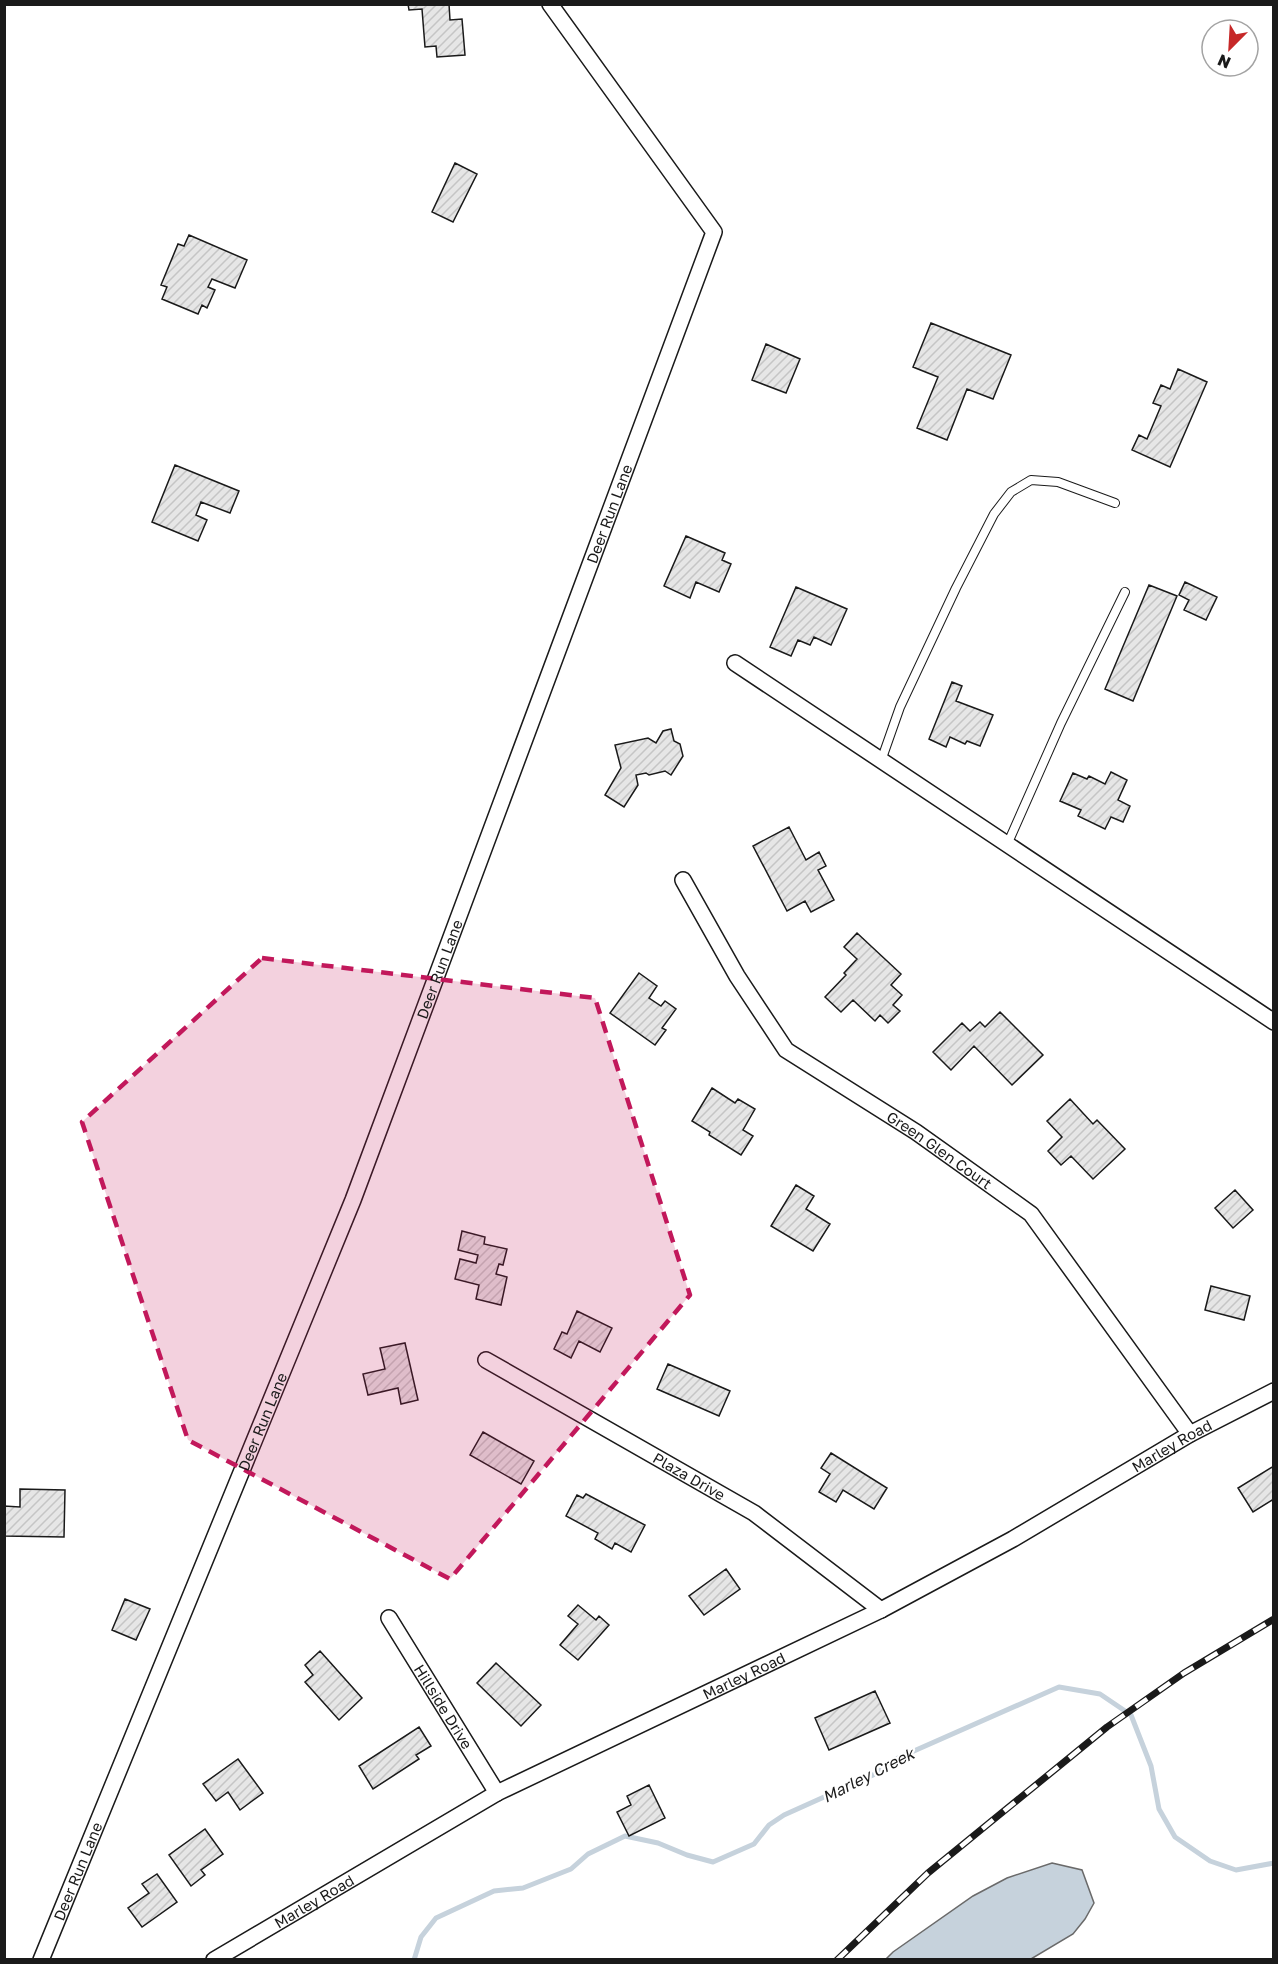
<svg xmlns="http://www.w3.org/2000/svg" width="1278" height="1964" font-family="'Golos Text',sans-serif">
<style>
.water{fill:#c6d2dc;stroke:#6a6a6a;stroke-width:1.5}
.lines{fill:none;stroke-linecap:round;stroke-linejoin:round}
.stream{stroke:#c6d2dc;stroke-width:5}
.building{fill:url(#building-hatch);stroke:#1a1a1a;stroke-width:1.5}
.lane-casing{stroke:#1a1a1a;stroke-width:10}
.street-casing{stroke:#1a1a1a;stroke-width:18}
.lane{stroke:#fff;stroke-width:8}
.street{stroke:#fff;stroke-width:15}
.rail-casing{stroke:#1a1a1a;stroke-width:7}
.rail{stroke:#fff;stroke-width:4.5;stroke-dasharray:14;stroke-linecap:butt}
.marked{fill:#c2185b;fill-opacity:0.2;stroke:#c2185b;stroke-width:4.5;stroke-dasharray:12 8;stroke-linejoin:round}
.labels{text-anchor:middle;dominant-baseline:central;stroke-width:4.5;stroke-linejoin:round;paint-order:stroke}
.street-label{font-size:15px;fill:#1a1a1a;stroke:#fff}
.water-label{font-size:16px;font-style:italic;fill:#1a1a1a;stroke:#fff}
</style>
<defs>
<pattern id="building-hatch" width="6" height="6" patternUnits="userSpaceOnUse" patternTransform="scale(1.5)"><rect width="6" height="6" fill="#e6e6e6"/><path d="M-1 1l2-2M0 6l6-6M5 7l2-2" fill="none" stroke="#c5c5c5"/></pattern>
</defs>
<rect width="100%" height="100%" fill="#fff"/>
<!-- water -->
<path class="water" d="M1052,1863L1082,1870L1094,1903L1085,1919L1073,1934L1031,1959H886L893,1952L973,1896L1007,1878Z"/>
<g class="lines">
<!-- stream -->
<path class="stream" d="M414,1960L421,1937L436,1918L494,1891L523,1888L571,1869L588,1854L625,1836L658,1843L687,1855L713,1862L754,1844L769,1825L784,1815L873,1775L898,1758L1059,1687L1100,1694L1131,1715L1151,1766L1159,1809L1175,1837L1210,1861L1236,1870L1274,1863"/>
</g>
<!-- building -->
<path class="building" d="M408,4H449L450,20L462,19L465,55L437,57L436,46L425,47L422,9L409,10Z
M455,163L477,174L453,222L432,212Z
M189,235L247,260L235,288L212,279L208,287L215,290L207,308L202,305L198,314L162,299L167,287L161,285L178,244L184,246Z
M931,323L1011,355L993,399L967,389L947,440L917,428L938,377L913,367Z
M766,344L800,359L786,393L752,380Z
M1178,369L1207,382L1170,467L1132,450L1139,435L1147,439L1161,406L1153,403L1161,385L1170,389Z
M175,465L239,491L230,513L201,502L196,515L207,520L198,541L152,522Z
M686,536L725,553L722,560L731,564L719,592L696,582L690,598L664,586Z
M1185,582L1217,597L1206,620L1184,610L1189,600L1179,595Z
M1149,585L1177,596L1133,701L1105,689Z
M796,587L847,609L831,645L814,637L810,645L798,640L791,656L770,647Z
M952,682L962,686L956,701L993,715L980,746L967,741L965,744L950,737L946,747L929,739Z
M671,729L674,741L680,744L683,756L671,775L665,771L649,775L646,773L636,775L638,785L624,807L605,795L621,768L615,745L648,738L656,743L663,731Z
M1111,772L1127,780L1118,800L1130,806L1123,822L1111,817L1105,829L1078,816L1081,810L1060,801L1073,773L1087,779L1089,776L1105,784Z
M789,827L806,860L819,852L826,866L818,870L834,900L811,912L805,901L787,911L753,846Z
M857,933L901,974L891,985L902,995L893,1005L900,1011L888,1023L880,1015L875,1021L853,1000L841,1012L825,997L846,975L844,973L857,959L844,947Z
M639,973L657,986L649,998L661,1006L665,1001L676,1009L662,1028L666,1030L655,1045L610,1013Z
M1000,1012L1043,1055L1012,1085L974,1046L951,1070L933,1052L962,1023L970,1031L980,1022L985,1027Z
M712,1088L735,1103L738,1099L755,1109L743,1130L753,1136L741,1155L709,1135L710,1132L692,1121Z
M1070,1099L1093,1124L1097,1120L1125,1149L1093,1179L1071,1156L1061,1165L1048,1151L1062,1137L1047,1121Z
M796,1185L814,1196L806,1209L830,1224L813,1251L771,1226Z
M1235,1190L1253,1210L1233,1228L1215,1208Z
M462,1231L485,1237L484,1244L507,1249L503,1265L499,1264L496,1274L507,1277L501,1305L476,1299L479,1285L455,1279L460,1259L476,1263L478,1255L458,1250Z
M1211,1286L1250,1296L1244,1320L1205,1310Z
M577,1311L612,1328L600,1352L579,1341L571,1358L554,1349L562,1332L567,1334Z
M405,1343L418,1400L401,1404L398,1388L368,1395L363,1374L385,1369L380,1348Z
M668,1364L730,1391L719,1416L657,1389Z
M483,1432L534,1461L521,1484L470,1455Z
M831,1453L887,1488L874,1509L843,1490L836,1502L819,1492L830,1474L821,1468Z
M1274,1466V1499L1253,1512L1238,1488Z
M20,1489L65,1490L64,1537L4,1536V1506L20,1507Z
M586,1494L645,1525L631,1552L615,1543L612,1549L595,1539L598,1533L566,1516L577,1495L583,1498Z
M726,1569L740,1589L704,1615L689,1596Z
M125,1599L150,1609L136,1640L112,1630Z
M578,1605L596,1620L599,1616L609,1625L578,1660L560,1645L578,1624L568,1616Z
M320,1651L362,1698L339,1720L305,1682L313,1675L305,1665Z
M496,1663L541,1705L521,1726L477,1683Z
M875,1691L890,1723L829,1750L815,1718Z
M419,1727L431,1746L416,1755L419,1759L373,1789L359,1766Z
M238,1759L263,1793L240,1810L228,1792L216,1801L203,1784Z
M649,1785L665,1818L629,1836L617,1812L631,1805L627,1796Z
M205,1829L223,1854L201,1870L205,1875L191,1886L169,1855Z
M157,1874L177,1902L142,1927L128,1908L149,1893L142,1884Z"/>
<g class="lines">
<defs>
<path id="lane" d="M881,761L900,707L956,588L994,514L1011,492L1031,480L1058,482L1115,503
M1007,845L1061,723L1125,592"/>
<g id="street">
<path d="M735,663L1274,1022"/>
<path id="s1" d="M683,880L737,976L786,1050L916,1132L1031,1214L1190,1434"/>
<path id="s2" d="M486,1360L754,1513L881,1610"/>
<path id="s3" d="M389,1618L497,1793"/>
<path id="s4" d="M41,1960L353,1200L714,232L550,4"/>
<path id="s5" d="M214,1960L497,1793L881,1610L1013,1539L1190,1434L1274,1391"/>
</g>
</defs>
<!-- lane casing -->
<use href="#lane" class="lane-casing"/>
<!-- street casing -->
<use href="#street" class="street-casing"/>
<!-- lane -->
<use href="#lane" class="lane"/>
<!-- street -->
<use href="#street" class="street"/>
<defs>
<path id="rail" d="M837,1960L928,1873L1107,1727L1184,1673L1274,1619"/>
</defs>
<!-- rail casing -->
<use href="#rail" class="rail-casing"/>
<!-- rail -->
<use href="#rail" class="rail"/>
</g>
<!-- marked area -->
<path class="marked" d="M262,958L595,998L690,1295L450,1579L188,1440L82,1122Z"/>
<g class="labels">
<!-- street labels -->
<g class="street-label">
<text stroke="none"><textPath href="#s4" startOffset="1554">Deer Run Lane</textPath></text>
<text stroke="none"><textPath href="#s4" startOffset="1068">Deer Run Lane</textPath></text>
<text stroke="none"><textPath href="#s1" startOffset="382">Green Glen Court</textPath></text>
<text stroke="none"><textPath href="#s4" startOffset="582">Deer Run Lane</textPath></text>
<text stroke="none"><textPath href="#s5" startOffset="1088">Marley Road</textPath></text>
<text stroke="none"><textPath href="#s2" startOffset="234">Plaza Drive</textPath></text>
<text stroke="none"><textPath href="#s5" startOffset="602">Marley Road</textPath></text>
<text stroke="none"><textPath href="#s3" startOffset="104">Hillside Drive</textPath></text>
<text stroke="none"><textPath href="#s4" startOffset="96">Deer Run Lane</textPath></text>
<text stroke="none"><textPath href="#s5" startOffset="116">Marley Road</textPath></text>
</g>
<!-- water labels -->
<g class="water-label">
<text transform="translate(868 1775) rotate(-27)">Marley Creek</text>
</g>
</g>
<!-- border -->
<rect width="1278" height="1964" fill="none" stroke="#1a1a1a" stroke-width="12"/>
<!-- north arrow -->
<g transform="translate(1230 48) rotate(204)"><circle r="28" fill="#ffffff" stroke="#a3a3a3" stroke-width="1.5"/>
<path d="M0-4.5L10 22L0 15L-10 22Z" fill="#c62828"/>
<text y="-9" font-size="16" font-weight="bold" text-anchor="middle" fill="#1a1a1a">N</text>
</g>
</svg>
